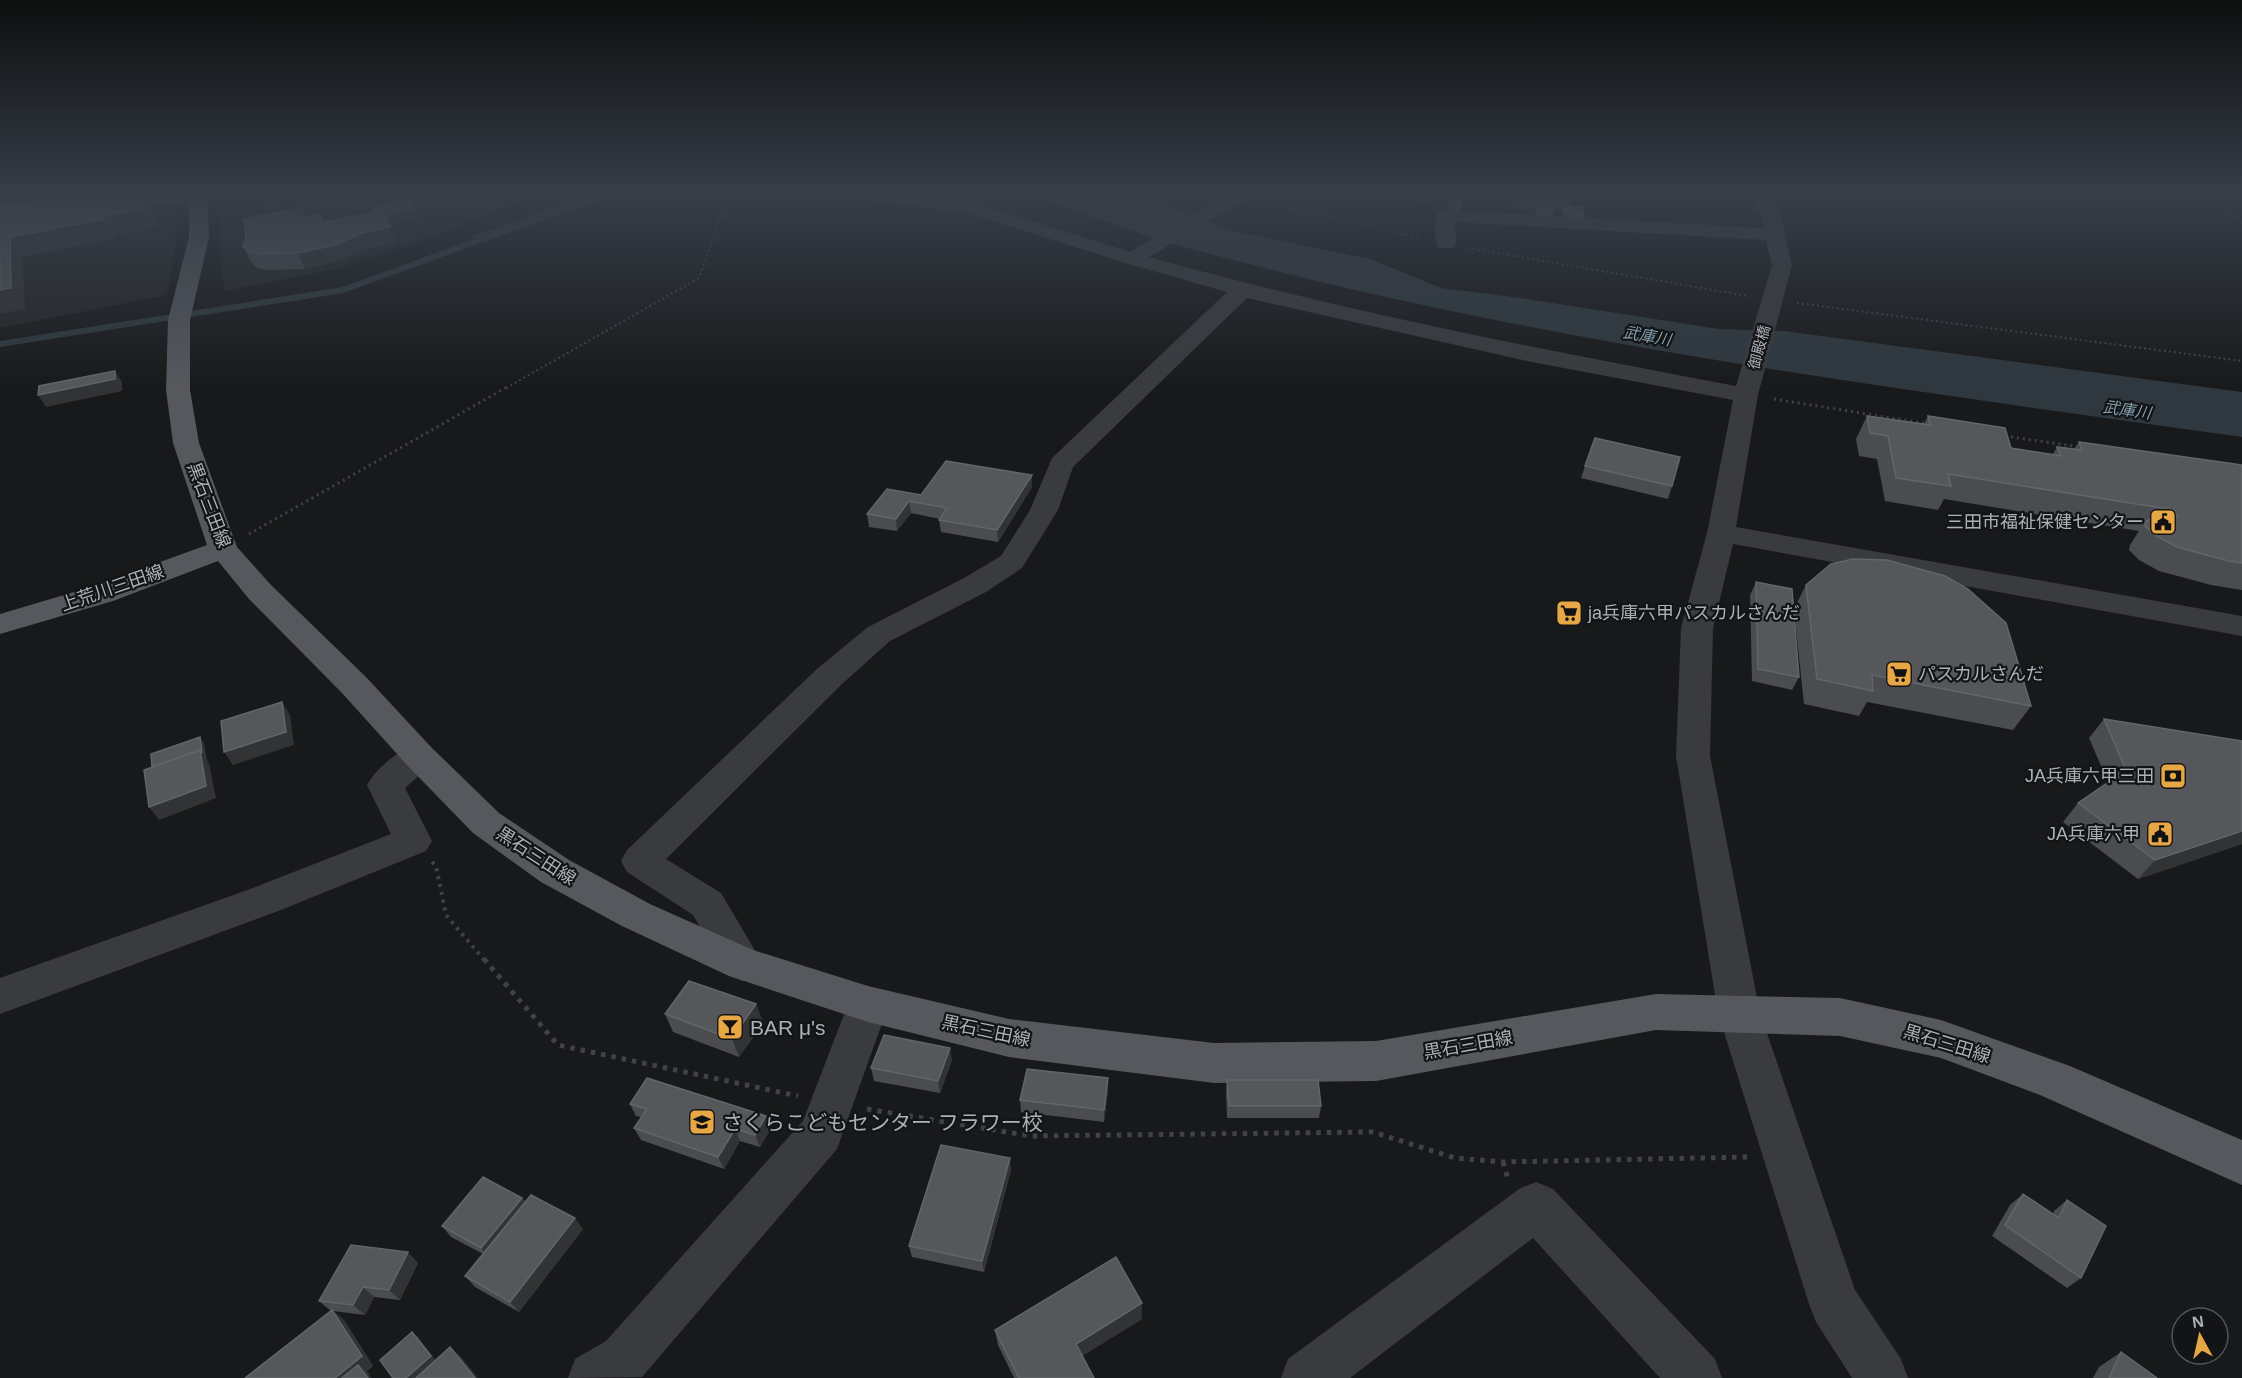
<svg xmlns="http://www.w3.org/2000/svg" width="2242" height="1378" font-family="Helvetica,'Noto Sans JP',sans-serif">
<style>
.built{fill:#242527}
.water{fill:#2f383e}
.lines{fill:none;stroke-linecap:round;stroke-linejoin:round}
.stream{stroke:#2f383e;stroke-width:6}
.river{fill:#2f383e;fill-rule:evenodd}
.path-far3{stroke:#404246;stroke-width:2;stroke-dasharray:2 3;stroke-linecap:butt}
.path-far2{stroke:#404246;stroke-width:3;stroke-dasharray:2 4;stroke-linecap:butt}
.path-far1{stroke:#404246;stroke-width:4;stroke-dasharray:3 5;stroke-linecap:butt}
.path{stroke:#404246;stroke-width:5;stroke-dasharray:4.5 6;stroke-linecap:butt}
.minor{fill:#3a3b3f;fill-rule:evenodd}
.major{fill:#56585e;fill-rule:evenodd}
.wall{fill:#4a4c4f}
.shaded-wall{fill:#323335}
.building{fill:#55575a;stroke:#626569;stroke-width:1.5}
.labels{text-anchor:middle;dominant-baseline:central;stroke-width:4.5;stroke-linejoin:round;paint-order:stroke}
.far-street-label{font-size:15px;fill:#acb1b9;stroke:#131415}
.far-water-label{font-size:16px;font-style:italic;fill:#859fb2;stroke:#131415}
.street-label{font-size:18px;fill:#acb1b9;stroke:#131415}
.poi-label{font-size:18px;fill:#acb1b9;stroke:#131415;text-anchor:end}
.near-poi-label{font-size:21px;fill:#acb1b9;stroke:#131415;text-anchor:start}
</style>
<rect width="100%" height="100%" fill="#18191a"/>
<!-- built -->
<path class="built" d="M333,194H519L523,201L509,204L510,206L472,219L454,229L334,269L225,291L219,249L223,205L278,199L279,204Z
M178,206L175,246L167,295L0,328V225Z"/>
<!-- water -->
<path class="water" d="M593,194H617L484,242L470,237Z
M1027,194H1127L1176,209L1237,232L1370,259L1441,288L1527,299L1719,329L1784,331L2242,392V437C1886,387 1528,342 1181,246C1129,231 1078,211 1027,194Z"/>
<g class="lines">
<!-- stream -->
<path class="stream" d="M0,344L343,290L488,237"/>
<!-- river -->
<path class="river" d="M90,194H205L200,201L189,203L0,223V203Z"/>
<!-- path-far3 -->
<path class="path-far3" d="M2205,194L2242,223
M1260,201L1420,238
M144,204L175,202
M1468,248L1748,296
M1797,303L2242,361
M506,388L699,278L729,194"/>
<!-- path-far2 -->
<path class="path-far2" d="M1774,399L1929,424
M2005,436L2080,447
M249,534L509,386"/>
<!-- path-far1 -->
<path class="path-far1" d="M432,862L436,866L446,915L485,961"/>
<!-- path -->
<path class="path" d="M484,959L558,1045L798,1096
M867,1109L1031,1136L1373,1132L1455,1158L1503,1162L1748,1157
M1503,1162L1508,1179"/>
<!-- minor -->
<path class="minor" d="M57,194H114L112,198L105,200L0,213V201Z
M855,194H912L968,201L1130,252L1227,194H1246L1245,200L1149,257C1342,311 1539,349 1736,386L1772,265L1766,240L1455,222L1456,244L1453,248H1439C1434,240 1433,220 1438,212L1445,210L1764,228L1761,216L1749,194H1768L1781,216L1792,265L1758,395L1736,527L2242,616V636L1733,544L1713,628L1710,756L1760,1013L1855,1290L1901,1359L1908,1378H1852L1816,1322L1809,1304L1718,1013L1676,756L1681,628L1707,533L1733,400L1532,362L1247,298L1073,467L1058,510L1022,568L986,592L890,641L842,684L666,859L721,893L763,964L757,976L743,981L729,976L693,915L627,872L621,861L627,850L818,668L868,627L964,578L1001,556L1030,510L1052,458L1227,292L1125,263L966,212L864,200L857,198Z
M419,743L431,747L436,756L431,765L405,788L432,841L426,851L281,910L0,1014V978L253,888L391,834L367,785C377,767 400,749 419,743Z
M868,986L883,991L889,1004L837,1149L642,1377L568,1378L575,1359L606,1341L803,1121L853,991Z
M1536,1182L1553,1189L1715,1359L1722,1378H1660L1533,1238L1350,1378H1281L1288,1359L1519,1189Z"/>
<!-- major -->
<path class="major" d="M189,194H207L209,237L190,320V390L199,443L237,547L271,585L366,677L431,747L499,813L569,860L650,904L753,950L868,986L1009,1019L1214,1043L1376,1041L1656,994L1840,998L1941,1020L2070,1066L2242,1140V1185L2040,1095L1941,1058L1840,1036L1656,1030L1376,1081L1214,1083L1009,1057L868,1022L729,976L622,926L541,882L473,833L407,765L342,693L249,599L218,561L113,601L0,634V614L91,587L207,545L173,443L166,390L168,320L189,237Z"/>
</g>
<!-- wall -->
<path class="wall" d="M1363,194H1376V197L1362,195Z
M1384,194H1435L1433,203L1384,197Z
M1448,194H1462L1461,211L1447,210Z
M1512,194H1575L1572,203H1570V206L1584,216L1583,221L1564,218L1562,209H1552L1553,213L1552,218L1535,217L1536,208L1512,207L1510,201Z
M391,197L418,219L389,225L396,243L369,248L342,260L305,269L267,270L257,268L251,262L243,246L301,208L305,217L320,214L323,222L374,213L393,203Z
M1867,416L1924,424L1928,416L2011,448L2053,454L2057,447L2074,449L2079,442L2242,465V590L2211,585L2159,571L2139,560L2129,550L2130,545L2139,531L1944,499L1938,510L1885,501L1877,459L1859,456L1856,439Z
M1585,466L1672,486L1668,499L1581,478Z
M1032,487L998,542L941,532L939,520L940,519L911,513L897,531L869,527L867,514L921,495Z
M1756,582L1799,677L1792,690L1752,681L1750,595Z
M1806,585L2031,706L2013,730L1867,702L1859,716L1804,704L1794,609Z
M2104,719L2242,844L2138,879L2063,822L2078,803L2108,782L2089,738Z
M756,1004L763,1023L739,1057L673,1032L665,1014Z
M952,1060L940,1093L874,1081L871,1068Z
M1227,1080L1321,1106L1319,1118H1227L1226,1092Z
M1108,1090L1104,1122L1021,1112L1020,1100Z
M630,1104L771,1128L760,1147L740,1141L724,1169L641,1140L634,1128L641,1117L636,1116Z
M1011,1170L984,1272L912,1257L909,1246Z
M2023,1194L2053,1214L2054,1211L2067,1200L2081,1278L2067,1288L1992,1236L2010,1205Z
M522,1198L526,1202L583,1229L519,1312L475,1287L465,1276L483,1254L451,1237L442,1226Z
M418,1263L400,1300L374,1297L365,1315L333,1311L344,1320L373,1366L366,1372L370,1374L245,1378L331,1311L319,1301Z
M1142,1319L1082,1356L1094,1378H1014L998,1345L995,1330Z
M2121,1352L2157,1378H2093L2099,1367Z"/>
<!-- shaded-wall -->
<path class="shaded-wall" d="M143,194H144L153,210L156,228L115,236V239L22,257L25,309L0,314V290L10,237Z
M414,208L418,219L389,225L396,243L369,248L342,260L305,269L298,253L376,216Z
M115,371L122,382V391L46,407L38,395Z
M1032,475V487L998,542L997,530Z
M909,501L911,513L897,531L896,519Z
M282,702L290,715L294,745L233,765L224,752Z
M200,737L204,743L207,760L209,763L216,798L159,820L149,807Z
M2242,831V844L2138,879L2155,860Z
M756,1004L763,1023L739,1057L732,1039Z
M950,1048L952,1060L940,1093L938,1081Z
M1108,1078V1090L1104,1122V1110Z
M766,1116L771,1128L760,1147L755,1135Z
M735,1129L740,1141L724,1169L718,1157Z
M1010,1158L1011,1170L984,1272L982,1261Z
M522,1198L531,1209L491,1259L481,1248Z
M575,1218L583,1229L519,1312L510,1302Z
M408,1252L418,1263L400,1300L389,1290Z
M363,1287L374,1297L365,1315L353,1305Z
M1142,1303V1319L1077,1359L1076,1344Z
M332,1310L344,1320L373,1366L366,1372L372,1378H335Z
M412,1332L418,1337L436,1361L417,1378H406Z
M450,1347L461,1357L478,1378H475Z"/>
<!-- building -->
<path class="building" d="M105,194H143L145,208L104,216V219L10,237L11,288L0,290V207Z
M408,194L414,208L385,214L384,211L374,213L372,207L394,203L391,197Z
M1448,194H1462V206L1448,205Z
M1514,194H1569L1571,199L1515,197Z
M1563,206L1582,207L1584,216L1565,213Z
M301,208L304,217L320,214L322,222L384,211L390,227L362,233L335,245L298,253L260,254L249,252L243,246L246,237L244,219Z
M1536,208L1552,209L1553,213L1537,212Z
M115,371V379L38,395L39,386Z
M1867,416L1930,425L1928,416L2005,428L2011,448L2061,456L2057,447L2082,450L2079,442L2242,465V563L2229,561L2177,547L2156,536L2145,526L2146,521L2159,516H2177L2174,510L1948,474L1951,486L1896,478L1888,436L1870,433Z
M1595,438L1680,457L1672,486L1585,466Z
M946,461L1032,475L997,530L939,520L947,508L909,501L896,519L867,514L887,489L921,495Z
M1853,559L1887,560L1945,576L1968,589L2006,623L2031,706L1872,675L1873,691L1817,679L1806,585L1831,564Z
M1756,582L1792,589L1799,677L1758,669Z
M282,702L286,732L224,752L221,721Z
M2104,719L2242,741V831L2155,860L2078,803L2126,770Z
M200,737L202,753L200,750L152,767L151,754Z
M200,750L206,786L149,807L144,770Z
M689,981L756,1004L732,1039L665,1014Z
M884,1035L950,1048L938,1081L871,1068Z
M1027,1069L1108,1078L1104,1110L1020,1100Z
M647,1078L766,1116L755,1135L735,1129L718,1157L634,1128L647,1109L630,1104Z
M1227,1080H1318L1321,1106H1229Z
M941,1145L1010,1158L982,1261L909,1246Z
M483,1177L522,1198L481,1248L442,1226Z
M2023,1194L2059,1218L2067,1200L2106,1226L2081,1278L2005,1225Z
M531,1195L575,1218L510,1302L465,1276Z
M351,1245L408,1252L389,1290L363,1287L353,1305L319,1301Z
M1116,1257L1142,1303L1076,1344L1094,1378H1019L995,1330Z
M332,1310L362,1356L335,1378H245Z
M412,1332L431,1356L406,1378H393L380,1360Z
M450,1347L475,1378H416Z
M2121,1352L2157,1378H2109Z
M358,1365L368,1378H342Z"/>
<!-- sky -->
<linearGradient id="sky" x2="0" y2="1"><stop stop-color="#0d0e0e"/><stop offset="0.5" stop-color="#373e49"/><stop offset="1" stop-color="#373e49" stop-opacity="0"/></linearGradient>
<rect width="2242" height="387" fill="url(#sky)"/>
<!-- icons -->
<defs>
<symbol id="civic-square" viewBox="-11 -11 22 22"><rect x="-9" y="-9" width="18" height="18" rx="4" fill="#e7a744" stroke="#131415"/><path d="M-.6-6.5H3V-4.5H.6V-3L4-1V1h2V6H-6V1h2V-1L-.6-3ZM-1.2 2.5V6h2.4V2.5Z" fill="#111"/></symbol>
<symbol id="supermarket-square" viewBox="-11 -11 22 22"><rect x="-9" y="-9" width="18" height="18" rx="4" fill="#e7a744" stroke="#131415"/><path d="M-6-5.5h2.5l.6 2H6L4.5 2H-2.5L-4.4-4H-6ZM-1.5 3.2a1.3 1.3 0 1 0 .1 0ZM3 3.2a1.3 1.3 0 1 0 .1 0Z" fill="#111"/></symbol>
<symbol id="bank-square" viewBox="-11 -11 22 22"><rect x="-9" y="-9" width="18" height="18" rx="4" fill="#e7a744" stroke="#131415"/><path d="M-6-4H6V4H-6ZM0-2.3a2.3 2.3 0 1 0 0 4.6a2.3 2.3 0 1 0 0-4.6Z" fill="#111"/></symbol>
<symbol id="bar-square" viewBox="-11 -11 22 22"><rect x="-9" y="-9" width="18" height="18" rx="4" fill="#e7a744" stroke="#131415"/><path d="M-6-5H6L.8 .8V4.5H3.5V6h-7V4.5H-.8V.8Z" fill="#111"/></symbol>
<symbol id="school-square" viewBox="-11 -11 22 22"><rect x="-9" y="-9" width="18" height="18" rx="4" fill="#e7a744" stroke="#131415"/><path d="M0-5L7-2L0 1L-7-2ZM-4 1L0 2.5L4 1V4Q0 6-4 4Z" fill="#111"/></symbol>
</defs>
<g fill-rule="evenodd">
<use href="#civic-square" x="2148" y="507" width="30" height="30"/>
<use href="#supermarket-square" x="1554" y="598" width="30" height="30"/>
<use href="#supermarket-square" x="1884" y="659" width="30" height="30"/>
<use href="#bank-square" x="2158" y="761" width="30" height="30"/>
<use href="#civic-square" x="2145" y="819" width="30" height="30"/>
<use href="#bar-square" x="715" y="1012" width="30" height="30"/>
<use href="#school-square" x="687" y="1107" width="30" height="30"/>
</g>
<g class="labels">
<!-- far-street labels -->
<g class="far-street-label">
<text transform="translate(1759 347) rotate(-75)">御殿橋</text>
</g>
<!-- far-water labels -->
<g class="far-water-label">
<text transform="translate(1647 336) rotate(10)">武庫川</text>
<text transform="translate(2127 410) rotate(8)">武庫川</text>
</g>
<!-- street labels -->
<g class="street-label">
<text transform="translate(209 505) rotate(69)">黒石三田線</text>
<text transform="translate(112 588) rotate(-19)">上荒川三田線</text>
<text transform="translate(536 856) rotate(33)">黒石三田線</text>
<text transform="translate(986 1031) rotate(12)">黒石三田線</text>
<text transform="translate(1947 1044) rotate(17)">黒石三田線</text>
<text transform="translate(1468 1045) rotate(-10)">黒石三田線</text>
</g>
<!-- poi labels -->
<g class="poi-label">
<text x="2144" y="522">三田市福祉保健センター</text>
<text x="1588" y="613" text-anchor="start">ja兵庫六甲パスカルさんだ</text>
<text x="1918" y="674" text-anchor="start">パスカルさんだ</text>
<text x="2154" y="776">JA兵庫六甲三田</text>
<text x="2140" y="834">JA兵庫六甲</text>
</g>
<!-- near-poi labels -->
<g class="near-poi-label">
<text x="750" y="1027">BAR μ's</text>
<text x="722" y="1122">さくらこどもセンター フラワー校</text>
</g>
</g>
<!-- north arrow -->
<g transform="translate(2200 1336) rotate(352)"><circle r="28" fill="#131415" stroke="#505357" stroke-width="1.5"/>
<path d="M0-4.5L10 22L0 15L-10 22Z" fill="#e7a744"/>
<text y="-9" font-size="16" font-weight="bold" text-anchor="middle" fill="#acb1b9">N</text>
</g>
</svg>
